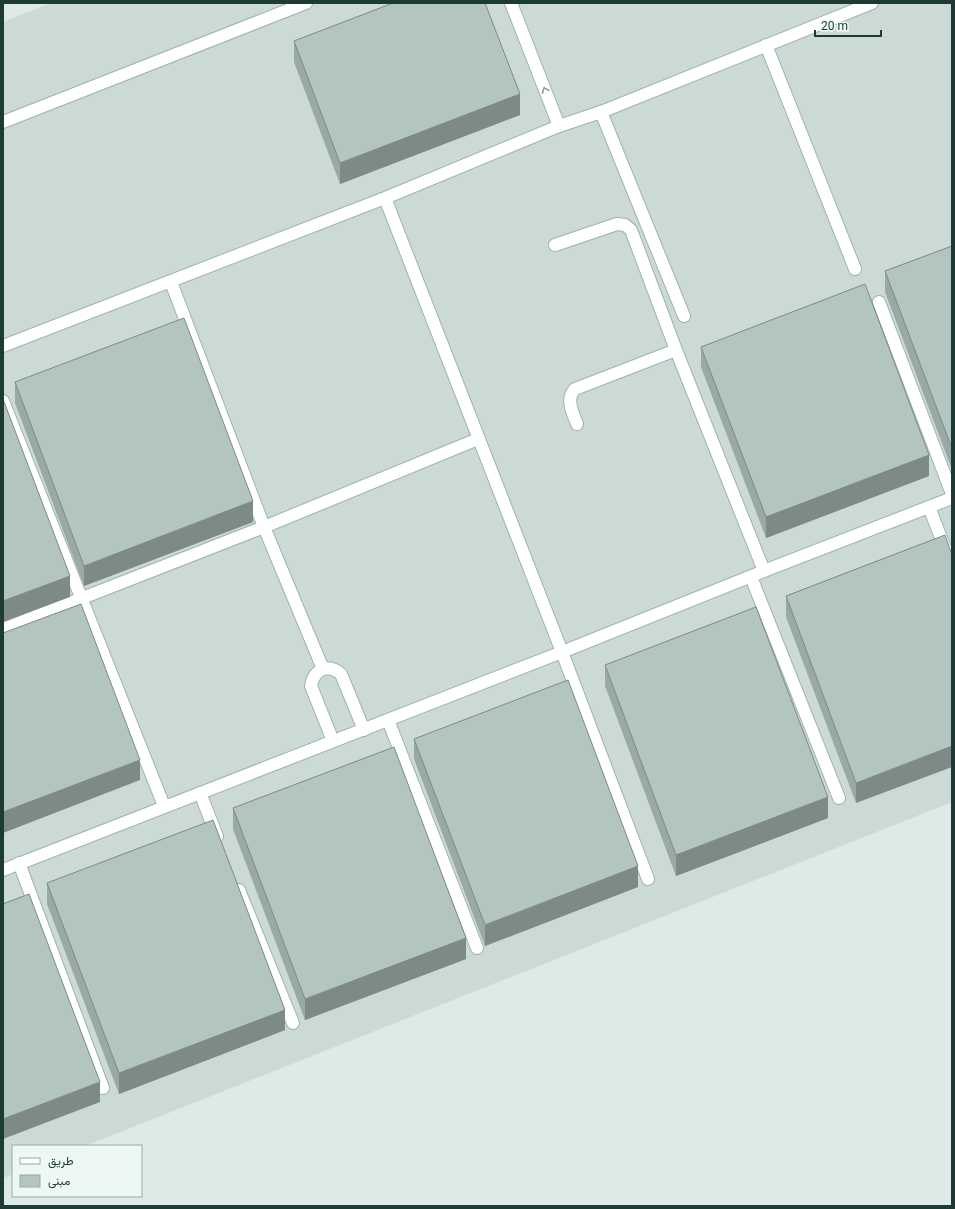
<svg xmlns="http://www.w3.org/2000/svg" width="955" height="1209" font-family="Roboto,Vazirmatn,sans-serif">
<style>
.built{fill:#cbdad4}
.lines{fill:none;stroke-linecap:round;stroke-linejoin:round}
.service-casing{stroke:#a0b2ad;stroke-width:14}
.minor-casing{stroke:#a0b2ad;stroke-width:14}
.tertiary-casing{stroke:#a0b2ad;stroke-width:14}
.service{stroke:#fff;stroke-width:12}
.minor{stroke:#fff;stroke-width:12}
.tertiary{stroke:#fff;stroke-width:12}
.wall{fill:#99a9a3}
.shaded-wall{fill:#7d8a85}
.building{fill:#b2c5be;stroke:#7d8a85}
.oneway{stroke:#8e9c9a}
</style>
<rect width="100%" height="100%" fill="#ddeae5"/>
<!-- built -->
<path class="built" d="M51,3H952V802L85,1146H13V1174L3,1178V22Z"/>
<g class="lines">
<defs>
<path id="service" d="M766,45L855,269
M601,112L684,316
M555,245L617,224L625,225L631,230L676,350L764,571
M171,282L264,527L323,669
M879,302L952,494
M3,401L164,806
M577,424C573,413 565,399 575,389L676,350
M929,507L952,566
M751,577L839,798
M3,629L264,527L478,439
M562,652L648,879
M388,720L477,948
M333,741L311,686C314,669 328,663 341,674L364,730
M200,793L217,836
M19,863L103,1088
M239,890L293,1023"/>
<path id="minor" d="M511,3L559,126"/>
<path id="tertiary" d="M3,122L306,3
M385,198L562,652
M3,346L385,198L559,126L601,112L872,3
M3,870L562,652L764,571L952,498"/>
</defs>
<!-- service casing -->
<use href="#service" class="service-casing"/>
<!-- minor casing -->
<use href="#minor" class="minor-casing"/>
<!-- tertiary casing -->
<use href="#tertiary" class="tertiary-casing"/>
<!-- service -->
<use href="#service" class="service"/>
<!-- minor -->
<use href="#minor" class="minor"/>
<!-- tertiary -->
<use href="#tertiary" class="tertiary"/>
</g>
<!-- wall -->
<path class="wall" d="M294,41L520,115L340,184L294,62Z
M952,246V467H951L885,292V271Z
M701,347L929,476L766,538L701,367Z
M15,382L253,522L84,586L15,403Z
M945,535L856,803L786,617V596Z
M605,665L828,818L676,876L605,686Z
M414,739L638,887L485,946L414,759Z
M233,808L466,959L305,1020L233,829Z
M47,883L285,1030L119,1094L47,904Z"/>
<!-- shaded-wall -->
<path class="shaded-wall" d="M520,94V115L340,184V163Z
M951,446H952V467H951Z
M929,455V476L766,538V517Z
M253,501V522L84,586V566Z
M70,576V597L3,622V601Z
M952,746V767L856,803V783Z
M140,760V780L3,833V812Z
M828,797V818L676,876V855Z
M638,866V887L485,946V925Z
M466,938V959L305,1020V999Z
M285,1010V1030L119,1094V1073Z
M100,1082V1102L3,1139V1119Z"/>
<!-- building -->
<path class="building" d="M393,3H485L520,94L340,163L294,41Z
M952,246V446H951L885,271Z
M865,284L929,455L766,517L701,347Z
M184,318L253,501L84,566L15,382Z
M3,399L70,576L3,601Z
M945,535L952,555V746L856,783L786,596Z
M81,604L140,760L3,812V633Z
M756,607L828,797L676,855L605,665Z
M568,680L638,866L485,925L414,739Z
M394,747L466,938L305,999L233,808Z
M213,820L285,1010L119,1073L47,883Z
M29,894L100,1082L3,1119V904Z"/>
<!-- one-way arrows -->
<defs><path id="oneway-chevron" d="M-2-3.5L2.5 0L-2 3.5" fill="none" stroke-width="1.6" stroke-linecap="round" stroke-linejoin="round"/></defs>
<use class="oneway" href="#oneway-chevron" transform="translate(545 90) rotate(-111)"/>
<!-- border -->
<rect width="955" height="1209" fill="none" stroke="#1e3a35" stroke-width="8"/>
<!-- legend -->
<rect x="12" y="1145" width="130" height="52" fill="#edf7f3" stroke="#9aaba7"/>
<rect x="20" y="1158" width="20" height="6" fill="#ffffff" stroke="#9aaba7"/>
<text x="48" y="1165" font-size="12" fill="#1e3a35">طريق</text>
<rect x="20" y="1175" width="20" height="12" fill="#b2c5be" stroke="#9aaba7"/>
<text x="48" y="1185" font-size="12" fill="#1e3a35">مبنى</text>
<!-- scale -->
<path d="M815 30v6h66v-6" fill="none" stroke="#1e3a35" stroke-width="2"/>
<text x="821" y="30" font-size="12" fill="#1e3a35" stroke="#edf7f3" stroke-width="3" paint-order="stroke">20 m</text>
</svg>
